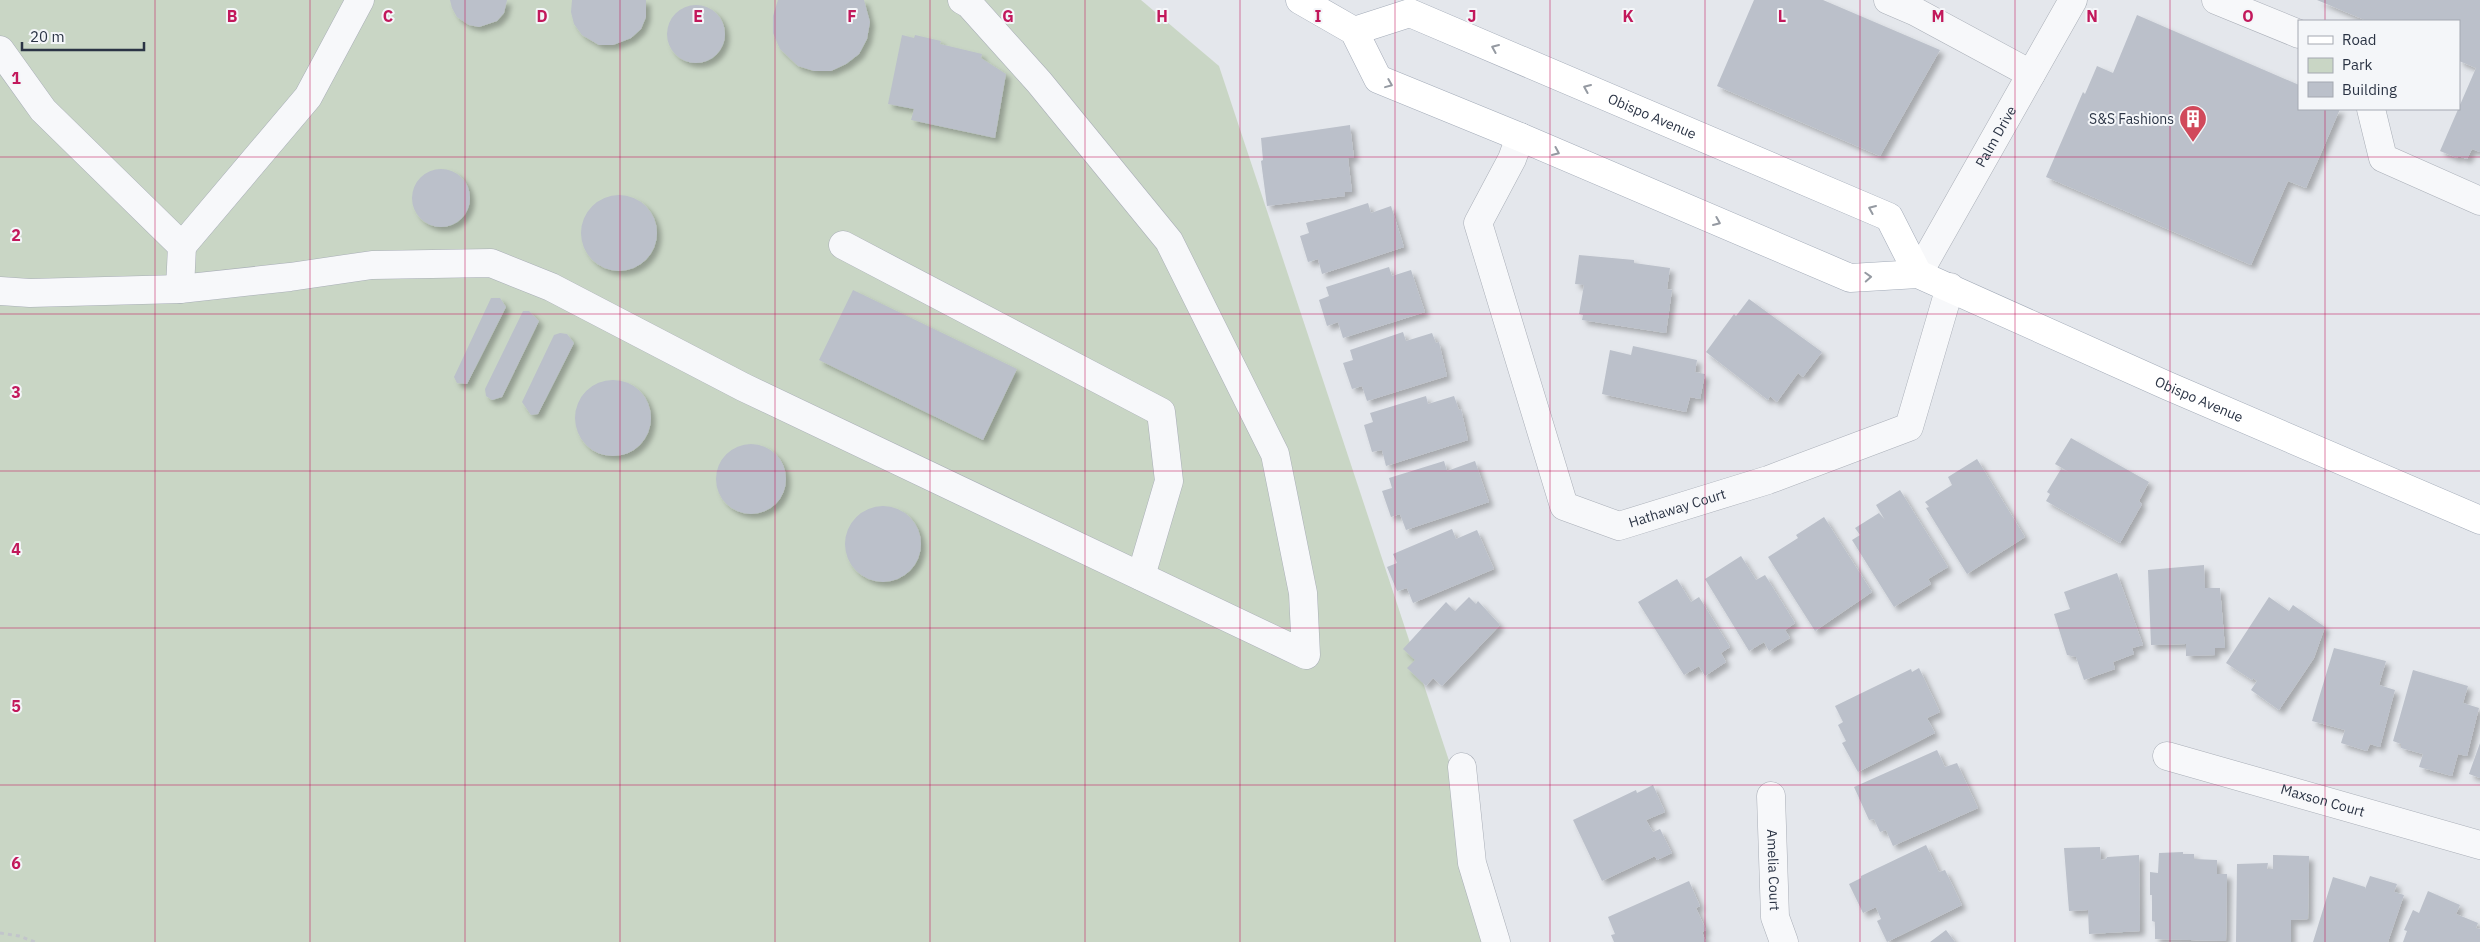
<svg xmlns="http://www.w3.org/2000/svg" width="2480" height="942" font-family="'IBM Plex Sans',sans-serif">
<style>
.green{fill:#c9d6c5}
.building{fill:#bbc0ca;filter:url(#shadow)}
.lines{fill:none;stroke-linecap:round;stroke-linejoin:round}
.minor-casing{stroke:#a9aeb7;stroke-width:29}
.major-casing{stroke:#a3abb8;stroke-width:29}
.path{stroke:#c2c5cb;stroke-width:3;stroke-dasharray:4 4;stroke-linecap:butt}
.minor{stroke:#f7f8fa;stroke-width:28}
.major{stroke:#fff;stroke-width:28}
.oneway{stroke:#959aa2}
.grid{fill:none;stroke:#c2185b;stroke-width:1;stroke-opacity:0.55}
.labels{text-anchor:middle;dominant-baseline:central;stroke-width:4;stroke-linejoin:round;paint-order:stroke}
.street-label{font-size:14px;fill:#2b3445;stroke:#f4f6f9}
.poi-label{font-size:14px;fill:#2b3445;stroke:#f4f6f9;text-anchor:end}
.grid-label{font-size:16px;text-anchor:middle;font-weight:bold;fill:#c2185b;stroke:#f4f6f9;stroke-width:4;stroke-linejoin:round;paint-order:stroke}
</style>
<defs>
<filter id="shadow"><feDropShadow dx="4.5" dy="4.5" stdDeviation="2.5" flood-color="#0004"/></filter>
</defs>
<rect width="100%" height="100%" fill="#e4e7ec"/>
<!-- green -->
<path class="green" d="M0,0H1141L1219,66L1509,942H0Z"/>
<!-- building -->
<path class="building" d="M450,0H507L504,13L497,21L479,27L469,25L457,17L452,8Z
M572,0H646V17L641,29L631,38L613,45H599L582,35L574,24L571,12Z
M778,0H864L870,22L867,39L859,54L846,64L831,71H814L798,66L780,49L773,33V16Z
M1754,0H1823L1940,50L1880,156L1717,86Z
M2317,0H2480V152L2472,149L2467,159L2458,156L2457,158L2440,151L2476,68L2459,61V21H2367Z
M667 34a29 29 0 1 1 58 0a29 29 0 1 1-58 0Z
M2137,15L2299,85V109H2340L2306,188L2288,181L2251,265L2046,177L2083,92L2085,94L2097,66L2113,73Z
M902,35L914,38L915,35L941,41L940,44L982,54L981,58L1006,74L995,138L911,120L914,109L888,104Z
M1350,125L1354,158H1348L1352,192H1344L1345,196L1267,206L1261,161L1263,160L1261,138Z
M412 198a29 29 0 1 1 58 0a29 29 0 1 1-58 0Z
M581 233a38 38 0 1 1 76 0a38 38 0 1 1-76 0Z
M1368,203L1371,213L1391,206L1404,247L1322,274L1318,259L1308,262L1300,236L1309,233L1306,223Z
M1579,255L1634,260V263L1670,268L1667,289L1672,290L1666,333L1582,320L1583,315L1579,314L1584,285L1575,284Z
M1389,267L1392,276L1411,270L1425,312L1343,338L1338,322L1327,326L1319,300L1329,296L1326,287Z
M853,290L1017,369L983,440L819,360Z
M491,298H500L506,307L467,384L457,383L454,377Z
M1749,299L1822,352L1803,377L1798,373L1777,402L1770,396L1768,400L1706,352L1734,314L1736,316Z
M523,311H529L539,321L502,397L492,400L486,396L485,389Z
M1403,332L1406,341L1432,333L1436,343L1439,342L1447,376L1367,401L1362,386L1352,389L1343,363L1353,360L1350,350Z
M560,333L567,334L574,343L538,414L531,415L522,402L554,335Z
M1633,346L1697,360L1695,372L1705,374L1700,399L1690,397L1686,412L1602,394L1610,350L1631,355Z
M575 418a38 38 0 1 1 76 0a38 38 0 1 1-76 0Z
M1426,396L1428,404L1454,396L1459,410L1461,409L1468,440L1386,466L1382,450L1372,452L1364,425L1373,422L1370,413Z
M2071,438L2149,482L2139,501L2142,504L2120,543L2046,501L2050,494L2047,492L2061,469L2069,472L2055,464Z
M716 479a35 35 0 1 1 70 0a35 35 0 1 1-70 0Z
M1977,459L2025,537L1967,574L1926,508L1929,507L1925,502L1952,485L1948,477Z
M1444,461L1447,471L1475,461L1489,502L1406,530L1400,514L1391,517L1382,491L1392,488L1389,478Z
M1900,490L1948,567L1928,579L1931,584L1894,607L1852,540L1860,535L1855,528L1879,513L1885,520L1876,505Z
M845 544a38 38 0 1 1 76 0a38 38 0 1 1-76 0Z
M1824,517L1872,592L1815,631L1768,557L1798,538L1796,535Z
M1452,529L1456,539L1477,530L1494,569L1413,603L1407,588L1397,591L1387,567L1397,563L1393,554Z
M1741,556L1756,580L1765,575L1795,623L1785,630L1790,638L1769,651L1764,642L1749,651L1705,579Z
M2204,565L2205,588H2220L2225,648H2215V655L2186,656V644L2151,645L2148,570Z
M2117,573L2143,645L2132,648L2134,654L2113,662L2115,669L2084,680L2076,657L2067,655L2054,614L2070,609L2064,592Z
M1677,579L1691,602L1699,597L1730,647L1721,653L1726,662L1705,676L1699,666L1684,675L1638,602Z
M1469,597L1476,604L1478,601L1500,625L1442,686L1433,678L1426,686L1407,668L1415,660L1403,649L1446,602L1455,611Z
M2269,597L2289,611L2293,605L2325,627L2314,658L2279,710L2251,690L2257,681L2253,678L2252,680L2226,663Z
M2334,648L2386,661L2379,685L2395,690L2380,747L2370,744L2367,751L2341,743L2345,730L2312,721Z
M1919,668L1940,712L1927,718L1935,733L1858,772L1842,743L1846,741L1838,725L1843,722L1835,706L1911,669L1912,672Z
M2413,670L2468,686L2463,703L2479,708L2467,756L2458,754L2452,776L2419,767L2423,754L2401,748V744L2393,741Z
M2480,743V778L2469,774Z
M1937,750L1945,767L1957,763L1978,808L1893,846L1886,830L1880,832L1874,819L1869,820L1854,787Z
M1653,785L1665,812L1646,820L1653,832L1660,829L1672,853L1657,860L1655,856L1602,881L1573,820L1636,790L1637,793Z
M1926,845L1939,872L1945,870L1962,905L1887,942L1877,921L1881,919L1876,907L1863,913L1849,884L1861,878V876Z
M2100,847L2101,860L2106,859L2107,857L2139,855L2140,931L2089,934L2088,910L2069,911L2064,848Z
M2183,852V854H2194V859L2217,860V874H2227L2226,941L2155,939V922L2152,921V895H2150V872L2158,873L2159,853Z
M2273,855L2309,856L2308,919L2291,920V942H2236L2237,864L2268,863L2267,869H2273Z
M2370,876L2397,884L2394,892L2404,895L2388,942H2313L2333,877L2365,887V889Z
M1689,881L1700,906L1696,908L1706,930L1702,932L1706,942H1614L1611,935L1615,934L1608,917Z
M2428,891L2460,905L2456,914L2478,923L2476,928L2480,929V942H2403L2407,931L2404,930L2413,910L2419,913Z
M1946,930L1955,942H1930Z"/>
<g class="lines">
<defs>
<g id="minor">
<path d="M1888,0L1916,12L2031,74"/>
<path d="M2216,0L2299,34"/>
<path d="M0,50L43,110L182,246L180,289"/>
<path d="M2371,109L2383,158L2480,201"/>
<path id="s1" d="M1520,137L1512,159L1478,223L1564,506L1619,526L1768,480L1909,427L1950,287"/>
<path d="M843,245L1161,412L1169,481L1141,576"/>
<path d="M182,246L308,97L360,0"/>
<path id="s2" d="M1918,274L2073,0"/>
<path d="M0,291L30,293L180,289L290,277L372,265L491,263L551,287L743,387L1306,655L1303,593L1275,454L1169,241L1039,82L969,4L962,0"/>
<path id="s3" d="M2167,756L2480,845"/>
<path d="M1462,767L1472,863L1496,942"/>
<path id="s4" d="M1771,796L1775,917L1784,942"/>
</g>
<g id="major">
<path id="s5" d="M1300,0L1354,31L1378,79L1520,137L1850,278L1918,274L2168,386L2480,520"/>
<path id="s6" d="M1354,31L1410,13L1889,217L1918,274"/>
</g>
</defs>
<!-- minor casing -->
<use href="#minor" class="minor-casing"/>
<!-- major casing -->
<use href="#major" class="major-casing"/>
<!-- path -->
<path class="path" d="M0,933L19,936L35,942"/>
<!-- minor -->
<use href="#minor" class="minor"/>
<!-- major -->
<use href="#major" class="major"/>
</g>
<!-- one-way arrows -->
<defs><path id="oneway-chevron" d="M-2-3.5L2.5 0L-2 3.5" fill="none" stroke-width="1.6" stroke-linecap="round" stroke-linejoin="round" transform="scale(1.25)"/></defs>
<g class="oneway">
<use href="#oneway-chevron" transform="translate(1495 48) rotate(-157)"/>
<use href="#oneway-chevron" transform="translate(1389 84) rotate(22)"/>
<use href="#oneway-chevron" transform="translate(1587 88) rotate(-157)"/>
<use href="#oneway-chevron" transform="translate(1556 152) rotate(24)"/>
<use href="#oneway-chevron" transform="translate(1872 209) rotate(-157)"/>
<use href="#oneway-chevron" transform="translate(1717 222) rotate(23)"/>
<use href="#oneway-chevron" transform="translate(1868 277) rotate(-3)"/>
</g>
<!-- grid -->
<path class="grid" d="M155,0V942M310,0V942M465,0V942M620,0V942M775,0V942M930,0V942M1085,0V942M1240,0V942M1395,0V942M1550,0V942M1705,0V942M1860,0V942M2015,0V942M2170,0V942M2325,0V21M2325,109V942M0,157H2480M0,314H2480M0,471H2480M0,628H2480M0,785H2480"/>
<!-- icons -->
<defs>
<symbol id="building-pin" viewBox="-11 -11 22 30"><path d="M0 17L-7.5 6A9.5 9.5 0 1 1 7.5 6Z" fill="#d1495b" stroke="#f4f6f9"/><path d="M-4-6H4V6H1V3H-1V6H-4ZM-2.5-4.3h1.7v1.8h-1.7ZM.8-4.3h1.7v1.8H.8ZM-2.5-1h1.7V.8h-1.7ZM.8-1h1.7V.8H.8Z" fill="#fff"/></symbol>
</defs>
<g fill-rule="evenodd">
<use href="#building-pin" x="2177" y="103" width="32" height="43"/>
</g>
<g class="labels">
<!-- street labels -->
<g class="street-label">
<text stroke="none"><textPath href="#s6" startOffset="322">Obispo Avenue</textPath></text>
<text stroke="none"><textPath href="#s2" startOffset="158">Palm Drive</textPath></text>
<text stroke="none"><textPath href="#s5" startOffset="1004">Obispo Avenue</textPath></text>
<text stroke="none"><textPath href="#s1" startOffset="511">Hathaway Court</textPath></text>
<text stroke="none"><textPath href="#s3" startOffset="162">Maxson Court</textPath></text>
<text stroke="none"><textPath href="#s4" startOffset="74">Amelia Court</textPath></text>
</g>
<!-- poi labels -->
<g class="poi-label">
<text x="2174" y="119">S&amp;S Fashions</text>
</g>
</g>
<g class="grid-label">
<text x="232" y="22">B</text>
<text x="388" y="22">C</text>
<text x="542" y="22">D</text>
<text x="698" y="22">E</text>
<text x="852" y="22">F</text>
<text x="1008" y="22">G</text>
<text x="1162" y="22">H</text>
<text x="1318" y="22">I</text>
<text x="1472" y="22">J</text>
<text x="1628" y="22">K</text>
<text x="1782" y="22">L</text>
<text x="1938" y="22">M</text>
<text x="2092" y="22">N</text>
<text x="2248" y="22">O</text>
<text x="16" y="84">1</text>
<text x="16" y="241">2</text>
<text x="16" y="398">3</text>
<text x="16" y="555">4</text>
<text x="16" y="712">5</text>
<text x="16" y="869">6</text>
</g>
<!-- legend -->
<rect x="2298" y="20" width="162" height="90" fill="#f4f6f9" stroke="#a4a8b1"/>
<rect x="2308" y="36" width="25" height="8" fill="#ffffff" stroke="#a4a8b1"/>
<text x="2342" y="45" font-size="15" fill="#2b3445">Road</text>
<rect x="2308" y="58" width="25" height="15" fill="#c9d6c5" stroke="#a4a8b1"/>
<text x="2342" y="70" font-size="15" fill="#2b3445">Park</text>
<rect x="2308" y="82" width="25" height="15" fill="#bbc0ca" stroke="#a4a8b1"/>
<text x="2342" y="95" font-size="15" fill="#2b3445">Building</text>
<!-- scale -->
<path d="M22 42v8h122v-8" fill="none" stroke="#2b3445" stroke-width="2.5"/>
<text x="30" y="42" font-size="15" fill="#2b3445" stroke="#f4f6f9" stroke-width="4" paint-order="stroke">20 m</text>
</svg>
